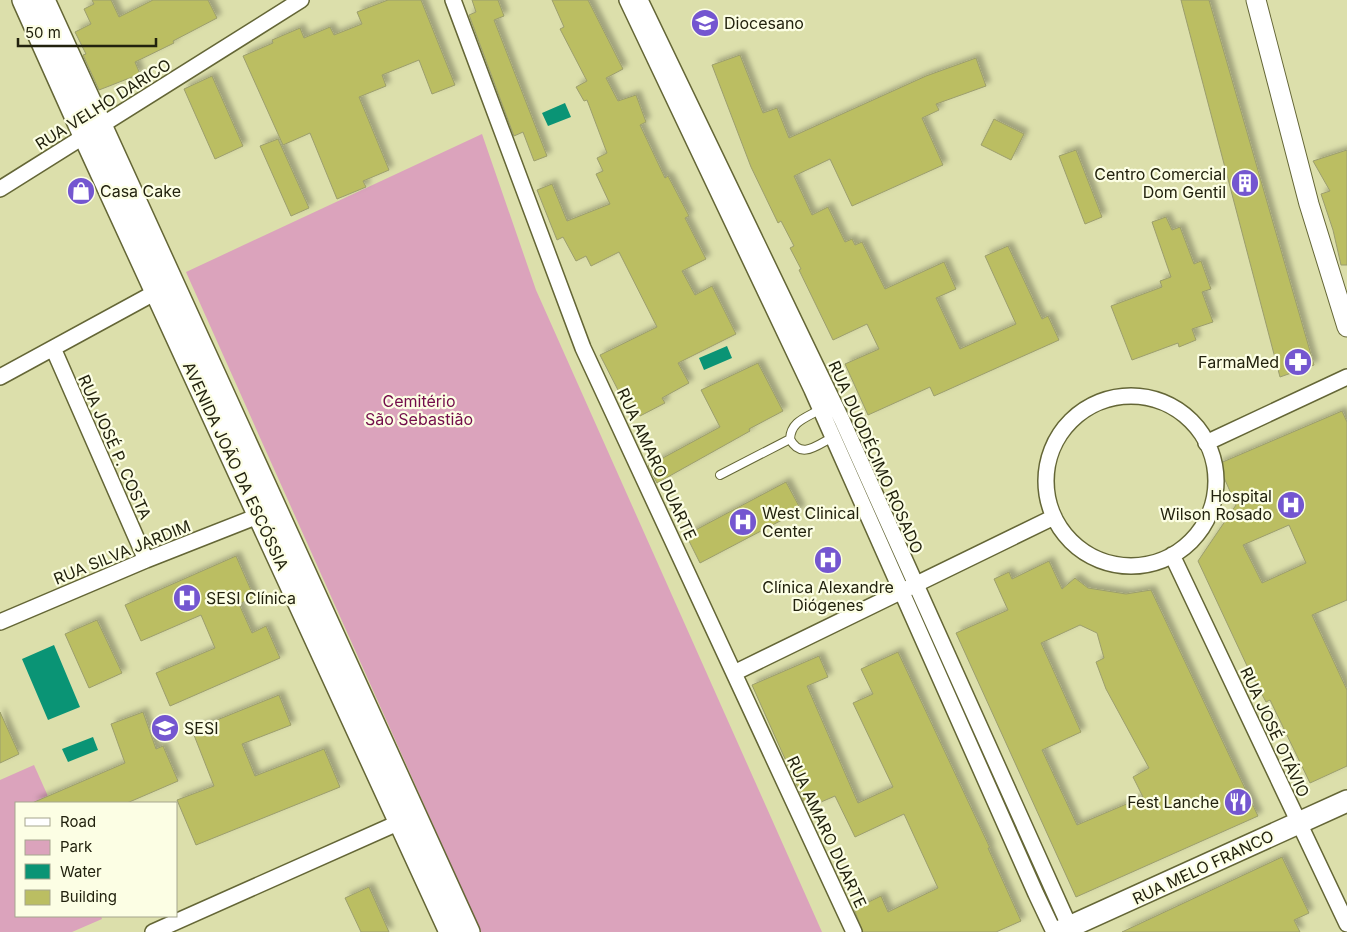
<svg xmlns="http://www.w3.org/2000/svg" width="1347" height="932" font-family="Inter,sans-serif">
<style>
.green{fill:#dba3bc}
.water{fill:#0a9475}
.building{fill:#bbbe62;stroke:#9c9e6d;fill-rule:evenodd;filter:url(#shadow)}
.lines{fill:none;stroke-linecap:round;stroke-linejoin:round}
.service-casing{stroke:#646636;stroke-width:10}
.minor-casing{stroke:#646636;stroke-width:18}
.tertiary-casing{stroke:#646636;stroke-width:21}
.secondary-casing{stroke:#646636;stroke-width:24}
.service{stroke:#fff;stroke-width:8}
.minor{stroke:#fff;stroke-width:15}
.tertiary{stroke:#fff;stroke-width:19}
.secondary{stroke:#fff;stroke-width:21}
.labels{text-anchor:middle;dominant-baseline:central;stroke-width:4.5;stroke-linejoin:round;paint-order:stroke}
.poi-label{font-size:16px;fill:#22220e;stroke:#fcfee4;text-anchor:start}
.street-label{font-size:16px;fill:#22220e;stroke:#fcfee4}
.park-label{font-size:16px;fill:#730c4a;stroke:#fcfee4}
</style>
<defs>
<filter id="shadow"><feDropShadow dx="4.5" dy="-4.5" stdDeviation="2.5" flood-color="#0004"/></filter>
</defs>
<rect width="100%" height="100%" fill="#dcdfab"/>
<!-- green -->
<path class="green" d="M482,134L536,290L822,932H481L186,272Z
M34,765L51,803H16V916H101L102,919L72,932H0V780Z"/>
<!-- water -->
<path class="water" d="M565,103L571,117L548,126L542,113Z
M727,346L732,358L704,370L699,358Z
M54,645L80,707L48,720L22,659Z
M93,737L98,750L68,762L62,749Z"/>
<!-- building -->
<path class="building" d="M92,0H111L119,17L153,0H208L217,18L173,41L174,43L135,62L140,74L99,90L83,55L86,54L75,32L91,24L84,9L94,4Z
M388,0H421L455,85L432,94L419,60L382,75L386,86L359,97L389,170L363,181L366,187L337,199L310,133L283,145L243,56L273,43L272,40L300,28L304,38L330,27L334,35L362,24L357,12Z
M472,0H498L504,16L494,20L547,156L534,161L523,132L514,136L469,15L476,12Z
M552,0H588L623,69L606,78L618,101L636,95L646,122L640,125L665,178L668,176L689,216L685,218L706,259L682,271L695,295L712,286L736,334L678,363L689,383L662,398L665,403L640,416L626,388L619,392L600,355L657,327L619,252L591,266L586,256L576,261L563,237L557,240L537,190L552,184L567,221L610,204L596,174L603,171L597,158L607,153L587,100L584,101L576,87L587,81L560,29L564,27Z
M1181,0H1209L1314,365L1280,377Z
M740,55L763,113L777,108L789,138L926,76L976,58L986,86L936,104L939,110L922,118L943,165L852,206L830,159L794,176L812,215L828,207L845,242L852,239L855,245L862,242L885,289L944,262L956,289L936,298L960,349L1016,324L985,256L1008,246L1042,319L1048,316L1059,340L934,396L930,387L868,415L845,364L879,349L867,324L833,340L799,270L801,269L790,248L794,246L781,221L778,223L751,167L712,65Z
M212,76L243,146L215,159L184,89Z
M994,119L1024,134L1011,160L981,145Z
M278,139L309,208L291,216L260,146Z
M1076,150L1102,217L1085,224L1059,156Z
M1347,150V265H1341L1333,230L1321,194L1330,191L1313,161Z
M1166,217L1172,230L1180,227L1194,264L1201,261L1211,289L1202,292L1213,322L1192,329L1196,340L1179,347L1178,343L1132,360L1111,306L1162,287L1160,281L1171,277L1152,222Z
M758,363L783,411L749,429L750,431L657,483L648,466L720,427L701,390Z
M1342,411L1347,422V600L1312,615L1347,690V766L1310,783L1270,700L1266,702L1248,668L1198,561L1236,505L1218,464ZM1289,525L1306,563L1262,583L1243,545Z
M786,482L801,510L700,563L686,535Z
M236,556L254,597L239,604L252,633L266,626L280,658L170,706L156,673L215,648L201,615L141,641L125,605Z
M1049,561L1062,589L1075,578L1088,588L1126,594L1151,590L1258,816L1076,897L956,633L1008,610L994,579L1009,572L1012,579ZM1080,625L1097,633L1104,658L1096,662L1106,689L1149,768L1133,777L1143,797L1077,825L1042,750L1081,732L1041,643Z
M97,620L122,673L89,688L65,634Z
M898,652L990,848H988L1021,921L996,932H863L854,909L881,896L888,912L938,888L904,814L855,837L835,796L807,808L752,685L819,656L828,677L807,686L858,803L893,787L853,703L873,694L861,669Z
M279,695L291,725L242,744L255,776L324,749L340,787L196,845L177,800L214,786L192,730Z
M0,712L19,754L0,763Z
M143,712L156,749L163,746L178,781L127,803H32L125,763L111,724Z
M1282,857L1309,913L1294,920L1300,932H1122Z
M369,887L389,932H361L345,898Z"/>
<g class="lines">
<defs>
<path id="service" d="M790,439C801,460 817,445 833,437
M720,475L790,439C791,421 806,418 821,409"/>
<path id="minor" d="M453,0L583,348L854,932
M627,0L812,390L1036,894L1054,932
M640,0L842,420L1072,932
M0,189L301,0
M53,348L146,560
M0,377L156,292
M1046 481a85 85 0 1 1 170 0a85 85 0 1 1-170 0Z
M1206,443L1347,377
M1172,555L1347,924
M0,622L146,560L258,516
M734,673L1054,517
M153,932L400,822"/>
<path id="tertiary" d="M1256,0L1309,204L1347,327"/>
<path id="secondary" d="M23,0L80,127L450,932
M44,0L469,932
M1058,932L1347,801"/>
</defs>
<!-- service casing -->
<use href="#service" class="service-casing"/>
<!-- minor casing -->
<use href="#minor" class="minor-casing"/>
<!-- tertiary casing -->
<use href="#tertiary" class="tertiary-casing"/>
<!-- secondary casing -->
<use href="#secondary" class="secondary-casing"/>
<!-- service -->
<use href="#service" class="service"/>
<!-- minor -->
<use href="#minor" class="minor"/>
<!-- tertiary -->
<use href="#tertiary" class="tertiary"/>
<!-- secondary -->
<use href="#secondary" class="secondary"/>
</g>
<!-- icons -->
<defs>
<symbol id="university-disc" viewBox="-11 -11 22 22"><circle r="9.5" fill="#7456d0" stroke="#fcfee4"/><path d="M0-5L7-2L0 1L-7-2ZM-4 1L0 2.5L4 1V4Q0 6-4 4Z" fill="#fff"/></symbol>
<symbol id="building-disc" viewBox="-11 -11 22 22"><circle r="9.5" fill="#7456d0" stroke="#fcfee4"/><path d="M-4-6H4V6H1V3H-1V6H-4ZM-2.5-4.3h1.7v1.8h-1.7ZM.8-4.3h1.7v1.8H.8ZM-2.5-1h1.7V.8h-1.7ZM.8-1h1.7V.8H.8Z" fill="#fff"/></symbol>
<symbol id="shop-disc" viewBox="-11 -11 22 22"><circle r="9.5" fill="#7456d0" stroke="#fcfee4"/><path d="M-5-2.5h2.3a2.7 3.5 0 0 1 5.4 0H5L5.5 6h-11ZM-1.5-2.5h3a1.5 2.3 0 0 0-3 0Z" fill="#fff"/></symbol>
<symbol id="pharmacy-disc" viewBox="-11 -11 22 22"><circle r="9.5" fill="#7456d0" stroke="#fcfee4"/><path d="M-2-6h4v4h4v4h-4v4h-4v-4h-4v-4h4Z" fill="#fff"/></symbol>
<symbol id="hospital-disc" viewBox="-11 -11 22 22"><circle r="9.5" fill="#7456d0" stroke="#fcfee4"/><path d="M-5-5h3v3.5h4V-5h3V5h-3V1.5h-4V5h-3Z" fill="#fff"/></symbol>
<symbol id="school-disc" viewBox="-11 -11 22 22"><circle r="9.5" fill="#7456d0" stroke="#fcfee4"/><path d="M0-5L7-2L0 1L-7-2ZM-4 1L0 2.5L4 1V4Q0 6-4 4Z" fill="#fff"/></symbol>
<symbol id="restaurant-disc" viewBox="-11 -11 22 22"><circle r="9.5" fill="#7456d0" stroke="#fcfee4"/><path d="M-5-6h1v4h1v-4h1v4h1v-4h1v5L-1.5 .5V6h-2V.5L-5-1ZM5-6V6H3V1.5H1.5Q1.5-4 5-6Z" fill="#fff"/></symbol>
</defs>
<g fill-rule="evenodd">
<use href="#university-disc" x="689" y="7" width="32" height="32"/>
<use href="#building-disc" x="1229" y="167" width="32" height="32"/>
<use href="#shop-disc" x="65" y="175" width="32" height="32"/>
<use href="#pharmacy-disc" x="1282" y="346" width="32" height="32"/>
<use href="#hospital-disc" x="1275" y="489" width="32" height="32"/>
<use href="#hospital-disc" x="727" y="506" width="32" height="32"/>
<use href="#hospital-disc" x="812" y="544" width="32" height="32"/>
<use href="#hospital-disc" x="171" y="582" width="32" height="32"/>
<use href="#school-disc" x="149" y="712" width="32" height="32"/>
<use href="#restaurant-disc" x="1222" y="786" width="32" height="32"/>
</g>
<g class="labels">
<!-- poi labels -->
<g class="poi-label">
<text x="724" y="23">Diocesano</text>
<text x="1226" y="174" text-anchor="end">Centro Comercial<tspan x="1226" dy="18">Dom Gentil</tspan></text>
<text x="100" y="191">Casa Cake</text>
<text x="1279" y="362" text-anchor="end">FarmaMed</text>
<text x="1272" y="496" text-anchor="end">Hospital<tspan x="1272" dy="18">Wilson Rosado</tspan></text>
<text x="762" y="513">West Clinical<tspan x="762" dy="18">Center</tspan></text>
<text x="828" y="587" text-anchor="middle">Clínica Alexandre<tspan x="828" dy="18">Diógenes</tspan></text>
<text x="206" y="598">SESI Clínica</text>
<text x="184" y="728">SESI</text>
<text x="1219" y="802" text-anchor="end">Fest Lanche</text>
</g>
<!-- street labels -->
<g class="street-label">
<text transform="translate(103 104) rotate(-32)">RUA VELHO DARICO</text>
<text transform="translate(115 447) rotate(66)">RUA JOSÉ P. COSTA</text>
<text transform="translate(876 457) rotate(66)">RUA DUODÉCIMO ROSADO</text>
<text transform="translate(657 464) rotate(65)">RUA AMARO DUARTE</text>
<text transform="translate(236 466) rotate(65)">AVENIDA JOÃO DA ESCÓSSIA</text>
<text transform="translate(122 552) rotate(-22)">RUA SILVA JARDIM</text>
<text transform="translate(1275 732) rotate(65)">RUA JOSÉ OTÁVIO</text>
<text transform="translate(827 832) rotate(65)">RUA AMARO DUARTE</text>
<text transform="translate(1203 867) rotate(-25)">RUA MELO FRANCO</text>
</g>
<!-- park labels -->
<g class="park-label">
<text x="419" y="401">Cemitério<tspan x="419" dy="18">São Sebastião</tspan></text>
</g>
</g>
<!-- legend -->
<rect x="15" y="802" width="162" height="115" fill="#fcfee4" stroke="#a5a68e"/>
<rect x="25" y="818" width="25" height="8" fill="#ffffff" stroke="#a5a68e"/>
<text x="60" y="827" font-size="15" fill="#22220e">Road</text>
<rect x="25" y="840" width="25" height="15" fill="#dba3bc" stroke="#a5a68e"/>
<text x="60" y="852" font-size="15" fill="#22220e">Park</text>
<rect x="25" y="864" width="25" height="15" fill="#0a9475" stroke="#a5a68e"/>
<text x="60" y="877" font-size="15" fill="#22220e">Water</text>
<rect x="25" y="890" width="25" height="15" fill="#bbbe62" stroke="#a5a68e"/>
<text x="60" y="902" font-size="15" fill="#22220e">Building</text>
<!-- scale -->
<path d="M18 38v8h138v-8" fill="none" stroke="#22220e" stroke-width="2.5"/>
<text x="25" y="38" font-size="15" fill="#22220e" stroke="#fcfee4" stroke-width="4" paint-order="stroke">50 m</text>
</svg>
